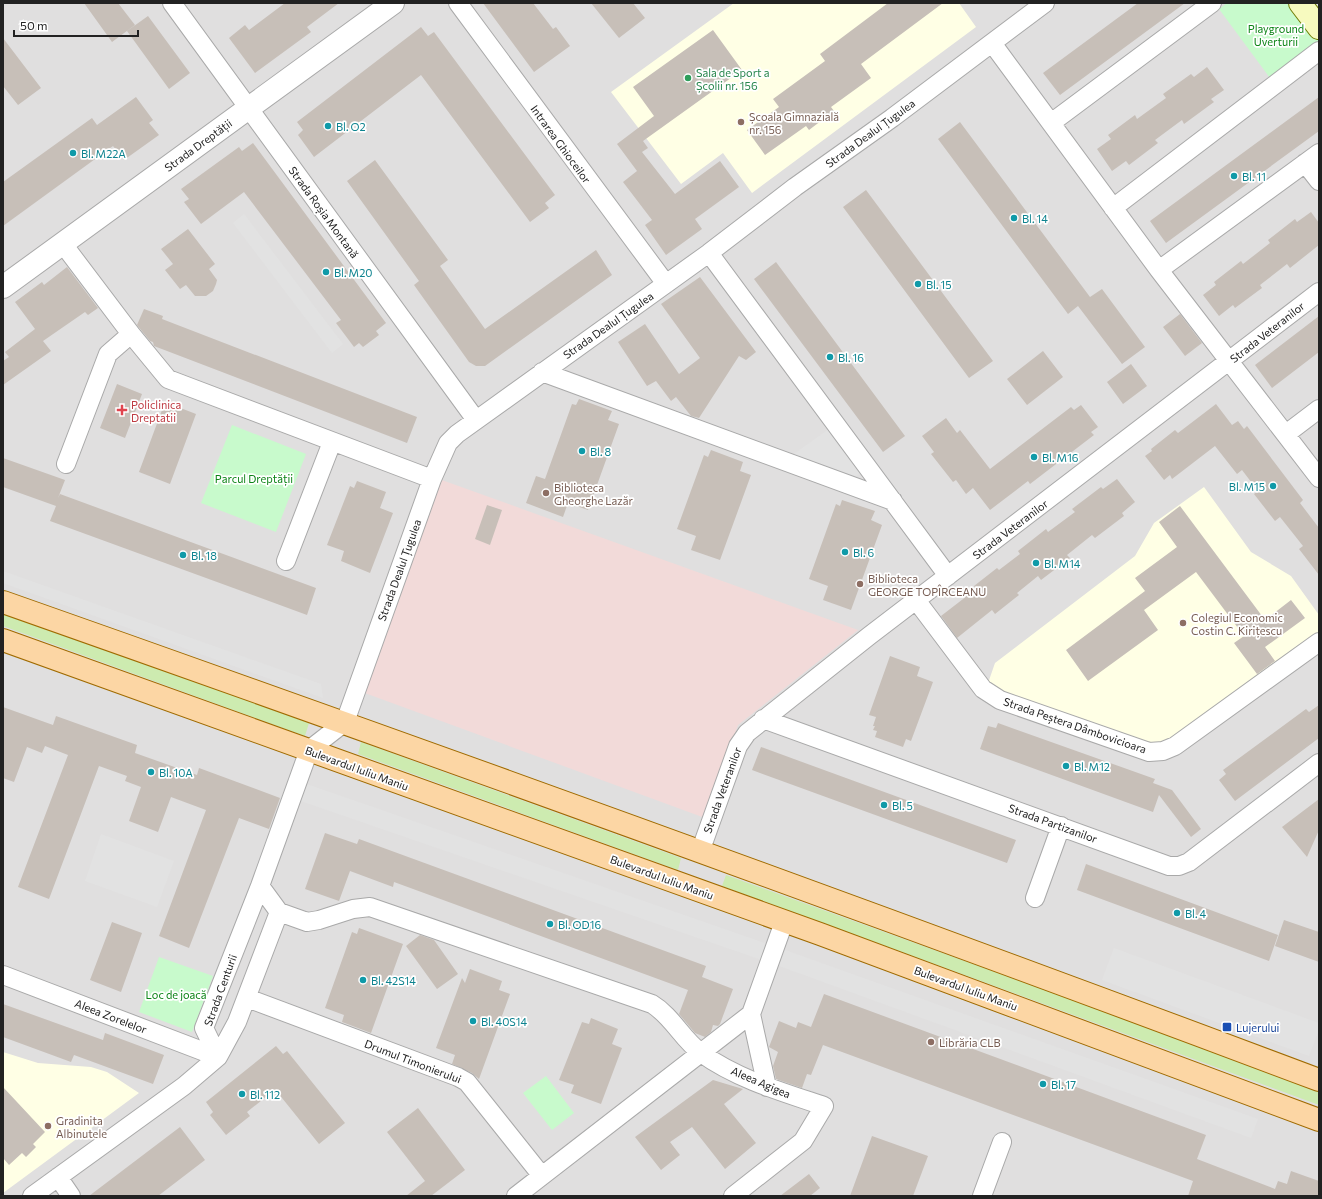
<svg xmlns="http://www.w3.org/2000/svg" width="1322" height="1199" font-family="Commissioner,sans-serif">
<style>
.residential{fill:#e0dfdf}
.commercial{fill:#f2dad9}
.education{fill:#ffffe5}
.grass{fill:#cdebb0}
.park{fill:#c8facc}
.parking{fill:#e2e2e2}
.building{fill:#c7bfb8}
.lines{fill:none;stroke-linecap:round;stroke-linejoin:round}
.minor-casing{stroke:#a9a9a9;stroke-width:20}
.tertiary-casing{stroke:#a9a9a9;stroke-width:24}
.secondary-casing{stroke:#707d05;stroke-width:24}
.primary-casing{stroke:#a06b00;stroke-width:24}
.minor{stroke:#fff;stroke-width:18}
.tertiary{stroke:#fff;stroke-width:22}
.secondary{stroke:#f7fabf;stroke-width:22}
.primary{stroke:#fcd6a4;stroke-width:22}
.leisure-dot{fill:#2e9e5b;stroke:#fff;stroke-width:1.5}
.education-dot{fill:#8d6e63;stroke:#fff;stroke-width:1.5}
.culture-dot{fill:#0f9aa8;stroke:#fff;stroke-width:1.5}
.health-dot{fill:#e0444e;stroke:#fff;stroke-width:1.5}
.transit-dot{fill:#1a4fb4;stroke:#fff;stroke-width:1.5}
.labels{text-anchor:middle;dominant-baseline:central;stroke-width:3.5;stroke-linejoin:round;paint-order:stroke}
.park-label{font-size:11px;fill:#0c8416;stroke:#fff}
.leisure-label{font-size:11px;fill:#27864d;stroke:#fff;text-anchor:start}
.education-label{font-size:11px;fill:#785e54;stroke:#fff;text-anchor:start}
.culture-label{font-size:11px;fill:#0d838f;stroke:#fff;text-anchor:start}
.street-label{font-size:11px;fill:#222;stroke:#fff}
.health-label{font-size:11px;fill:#be3a42;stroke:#fff;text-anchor:start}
.transit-label{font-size:11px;fill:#164399;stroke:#fff;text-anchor:start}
</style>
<rect width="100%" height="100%" fill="#f2efe9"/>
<!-- residential -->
<path class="residential" d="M3,3H1319V1196H3Z"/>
<!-- commercial -->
<path class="commercial" d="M439,479L858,630L738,725L705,818L362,692Z"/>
<!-- education -->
<path class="education" d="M734,3H959L976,27L752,193L723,153L681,184L611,92Z
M1204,487L1251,552L1291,576L1319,615V632L1177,739L1153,746L987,686L995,663L1135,556L1154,523Z
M3,1052L38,1063L91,1067L107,1072L139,1093L3,1193Z"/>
<!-- grass -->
<path class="grass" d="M3,611L309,723L305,736L3,626Z
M361,742L681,858L678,870L358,754Z
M726,875L1148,1027L1319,1091V1105L722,886Z"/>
<!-- park -->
<path class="park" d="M1227,3H1292L1319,41L1270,78L1219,9Z
M232,425L306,454L276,532L201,503Z
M159,957L213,976L192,1032L139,1012Z
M546,1076L574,1113L552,1130L523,1093Z"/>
<!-- parking -->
<path class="parking" d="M244,214L343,344L332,353L233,223Z
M836,424L868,467L846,484L784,461Z
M3,571L321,684L323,698L3,583Z
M298,781L788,951L1258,1119L1251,1138L782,967L292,798Z
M101,834L174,861L157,907L85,881Z
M1114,948L1319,1023V1030L1309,1056L1102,980Z"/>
<!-- building -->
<path class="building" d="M84,3H118L135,25L112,42Z
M285,3H339L307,27L311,32L255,73L229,38L245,25L249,30Z
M483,3H533L553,29L556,27L570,46L534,72Z
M591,3H633L645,18L619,38Z
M888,3H943L861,64L871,78L831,107L834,111L809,130L806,126L765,155L747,130L779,107L773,99L825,61L820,54Z
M1138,3H1185L1060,95L1043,73Z
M148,16L190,73L169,89L127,31Z
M421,27L428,36L434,32L555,195L545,203L549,208L530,222L421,75L314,157L298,135L303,130L297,122Z
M713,30L742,70L643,141L648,148L642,152L675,194L720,161L739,187L695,219L702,229L666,255L645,225L652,220L623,182L637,171L617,144L654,116L633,87Z
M3,38L41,88L18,105L3,86Z
M1207,67L1224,90L1211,99L1214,102L1184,124L1182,120L1155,140L1158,143L1129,165L1126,161L1112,171L1097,149L1111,139L1108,135L1135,115L1137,119L1166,98L1163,94L1191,74L1194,77Z
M136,97L153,120L149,123L159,135L124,160L113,146L3,226V182L92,118L97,125Z
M1319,97V131L1166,243L1150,221Z
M960,122L1090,297L1102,289L1145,347L1122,364L1078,306L1068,314L938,139Z
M253,143L386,323L376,331L379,335L363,347L359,343L354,347L336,323L341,320L244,192L201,224L184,202L189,199L181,189L239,147L242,151Z
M375,160L448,260L440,266L485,329L596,250L612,275L485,366H476L469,362L414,285L419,281L347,181Z
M866,190L993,361L969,378L843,207Z
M1311,212L1319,223V245L1290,268L1287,264L1260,285L1262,288L1235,308L1233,305L1219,316L1203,295L1216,285L1214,282L1241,261L1243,264L1270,243L1268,240L1295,219L1297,222Z
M188,229L215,264L209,269L217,280L216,284L213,291L206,296H195L186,285L180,289L165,270L173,264L161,249Z
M776,262L905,436L883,452L754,279Z
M67,267L98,308L88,315L85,312L43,341L51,351L3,385V361L9,357L5,352L35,329L15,302L42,282L44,285Z
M700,277L756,352L746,360L739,356L699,418L691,416L676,397L671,401L656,381L647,386L618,342L645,324L679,374L700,358L661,304Z
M144,309L163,316L162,319L417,417L407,443L154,346L153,342L150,341L137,325Z
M1180,314L1202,343L1185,356L1163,327Z
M1319,316V352L1272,388L1255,365Z
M1043,351L1063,377L1027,405L1007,379Z
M1131,364L1147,386L1123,404L1107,382Z
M117,384L142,394L125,438L100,428Z
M579,399L612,411L608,420L619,424L588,510L568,503L563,517L526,503L536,476L545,479L572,404L576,405Z
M165,402L196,414L170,484L139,472Z
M1216,404L1232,425L1238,421L1244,429L1247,426L1303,500L1300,503L1319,528V575L1299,549L1303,546L1280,517L1275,521L1254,494L1258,491L1242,470L1237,474L1215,446L1172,479L1170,475L1164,480L1145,456L1152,451L1151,449L1175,430L1178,433Z
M1081,405L1098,427L1091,432L1094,435L1030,484L1028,481L990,510L973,488L966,494L956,480L953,482L931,454L934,452L922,436L946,418L957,433L960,430L990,469L1071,407L1074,410Z
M711,450L743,462L740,471L751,475L720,560L691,550L696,536L677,529L704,455L708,457Z
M3,458L65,480L58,498L60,494L316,588L307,615L50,521L56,506L3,487Z
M1117,479L1135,502L1122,513L1124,516L1095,538L1092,535L1067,555L1070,558L1041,580L1038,576L1017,593L1019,595L995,614L992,610L957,638L941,616L976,589L974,586L997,568L999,570L1020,554L1018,551L1046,529L1048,532L1075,512L1072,509L1101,487L1103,489Z
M357,481L386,492L380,508L393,513L370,573L341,561L344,551L327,545L350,486L354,488Z
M842,500L875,511L871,520L882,525L851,610L823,600L828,586L809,579L836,504L840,506Z
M487,505L502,510L490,545L475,539Z
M1180,506L1265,620L1291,600L1305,618L1265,647L1275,661L1257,674L1234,643L1244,636L1196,572L1144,610L1158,630L1088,681L1066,650L1145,591L1135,578L1177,547L1159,522Z
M890,656L920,667L917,676L933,682L911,741L906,739L903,747L875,737L877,731L873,730L875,726H873L876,717L869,715Z
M1319,705V738L1235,801L1219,780L1226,774L1223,770L1306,709L1309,712Z
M3,707L53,725L56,716L137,745L135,753L197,775L199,768L280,798L269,829L239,818L189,948L159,936L206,810L171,797L158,832L129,821L141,787L125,781L127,776L99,766L49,899L18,887L68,755L45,746L42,753L27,747L14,782L3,778Z
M998,723L1155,779L1153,783L1172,790L1201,829L1191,837L1159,795L1153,812L980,749L988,726L996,728Z
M761,747L1016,840L1007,863L752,770Z
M1319,799V830L1307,857L1282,827Z
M325,833L357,844L359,839L706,966L702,977L733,989L720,1024L718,1026L713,1025L711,1032L705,1037L695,1033L679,1014L688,990L394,882L393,887L350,871L339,901L305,889Z
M1086,864L1278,935L1269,961L1077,890Z
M1284,920L1319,932V962L1275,946Z
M112,922L142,933L121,992L90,980Z
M359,928L403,944L371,1033L342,1022L344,1015L325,1008L352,932L357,934Z
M420,935L434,940L458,974L437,989L406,946Z
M470,969L502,981L499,990L510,994L479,1079L472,1073L452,1064L455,1055L436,1048L462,978L465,983Z
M824,994L1206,1135L1197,1159L1275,1189L1278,1181L1287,1184L1291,1171L1319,1181V1196H1188L1193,1181L823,1045L811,1075L807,1074L802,1088L776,1079L773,1066L778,1052L769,1047L779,1021L796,1028L798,1022L811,1027Z
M3,1004L103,1040L105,1033L164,1055L153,1084L74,1055L71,1062L3,1037Z
M591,1018L618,1029L612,1044L622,1048L601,1104L571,1093L574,1085L559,1080L582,1022L589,1024Z
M276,1046L283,1054L287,1051L345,1123L319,1144L278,1093L275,1095L272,1092L247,1112L250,1116L226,1135L210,1115L213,1112L206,1102Z
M713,1080L743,1089L724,1104L756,1143L725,1169L692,1127L670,1142L680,1155L661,1170L635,1137Z
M3,1087L45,1132L33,1144L36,1147L26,1157L22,1153L9,1165L3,1158Z
M418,1108L465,1170L431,1196H406L425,1181L387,1132Z
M180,1127L205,1160L158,1196H89Z
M872,1136L928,1156L913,1196H850Z
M809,1174L820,1188L810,1196H780Z"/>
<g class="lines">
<defs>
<path id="minor" d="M172,3L476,420
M458,3L666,284
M992,43L1159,270L1319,478
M1051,123L1212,3
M1305,163L1319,181
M1113,208L1319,51
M63,244L131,334L168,379L432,479
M709,253L948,576
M1159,270L1319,153
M542,372L893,501
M1286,434L1319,409
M66,464L108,354L131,334
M286,561L332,442
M916,600L983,689L1000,700L1149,752L1163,751L1175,746L1319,642
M763,719L1169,866H1179L1189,862L1319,763
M700,852L738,746L747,733L869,636L1319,292
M260,886L279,912L307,922L319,920L353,909L370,907L652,1004C672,1016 682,1039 701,1053C737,1079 782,1092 824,1106L803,1141L733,1196
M1035,898L1061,826
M3,975L218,1057
M247,998L458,1077L467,1082L542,1176
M751,1014L784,922
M751,1014L767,1087
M218,1057L204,1028L260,886L309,750L345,722L432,479L448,443L457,434L709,253L795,187L892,118L1045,3
M58,1177L71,1196
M32,1196L184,1086L218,1057L237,1022L279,912
M516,1196L751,1014
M982,1196L1002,1142"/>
<path id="tertiary" d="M3,287L393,3"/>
<path id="secondary" d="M1300,3L1319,28"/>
<path id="primary" d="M3,602C443,757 882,916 1319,1080
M3,640L820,934L1319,1120"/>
</defs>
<!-- minor casing -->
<use href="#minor" class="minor-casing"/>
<!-- tertiary casing -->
<use href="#tertiary" class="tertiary-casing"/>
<!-- secondary casing -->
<use href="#secondary" class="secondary-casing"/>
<!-- primary casing -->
<use href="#primary" class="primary-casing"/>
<!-- minor -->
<use href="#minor" class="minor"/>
<!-- tertiary -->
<use href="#tertiary" class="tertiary"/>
<!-- secondary -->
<use href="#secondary" class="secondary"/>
<!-- primary -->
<use href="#primary" class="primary"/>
</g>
<!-- markers -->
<circle class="leisure-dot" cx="688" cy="78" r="4"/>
<g class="education-dot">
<circle cx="741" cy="122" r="4"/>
<circle cx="546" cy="493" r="4"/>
<circle cx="860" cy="584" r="4"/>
<circle cx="1183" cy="623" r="4"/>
<circle cx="931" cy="1042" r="4"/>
<circle cx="48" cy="1126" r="4"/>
</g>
<g class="culture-dot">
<circle cx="328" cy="126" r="4"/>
<circle cx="73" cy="153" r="4"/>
<circle cx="1234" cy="176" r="4"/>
<circle cx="1014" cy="218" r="4"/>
<circle cx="326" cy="272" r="4"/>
<circle cx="918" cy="284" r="4"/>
<circle cx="830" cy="357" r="4"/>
<circle cx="582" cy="451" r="4"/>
<circle cx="1034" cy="457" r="4"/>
<circle cx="1273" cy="486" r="4"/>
<circle cx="845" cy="552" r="4"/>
<circle cx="183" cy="555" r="4"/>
<circle cx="1036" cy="563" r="4"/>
<circle cx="1066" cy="766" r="4"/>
<circle cx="151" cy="772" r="4"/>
<circle cx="884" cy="805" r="4"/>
<circle cx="1177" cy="913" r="4"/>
<circle cx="550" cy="924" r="4"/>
<circle cx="363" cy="980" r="4"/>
<circle cx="473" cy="1021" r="4"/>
<circle cx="1043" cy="1084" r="4"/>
<circle cx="242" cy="1094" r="4"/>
</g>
<path class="health-dot" d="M120 404h4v4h4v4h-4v4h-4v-4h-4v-4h4z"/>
<rect class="transit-dot" x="1222" y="1022" width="10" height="10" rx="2"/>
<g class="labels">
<!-- park labels -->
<g class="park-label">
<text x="1276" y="28">Playground<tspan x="1276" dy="13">Uverturii</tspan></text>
<text x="254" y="478">Parcul Dreptății</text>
<text x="176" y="994">Loc de joacă</text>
</g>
<!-- leisure labels -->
<g class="leisure-label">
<text x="696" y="72">Sala de Sport a<tspan x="696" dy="13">Școlii nr. 156</tspan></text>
</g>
<!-- education labels -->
<g class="education-label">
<text x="749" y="116">Școala Gimnazială<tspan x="749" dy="13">nr. 156</tspan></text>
<text x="554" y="487">Biblioteca<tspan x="554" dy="13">Gheorghe Lazăr</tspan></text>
<text x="868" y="578">Biblioteca<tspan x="868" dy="13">GEORGE TOPÎRCEANU</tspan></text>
<text x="1191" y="617">Colegiul Economic<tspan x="1191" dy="13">Costin C. Kirițescu</tspan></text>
<text x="939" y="1042">Librăria CLB</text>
<text x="56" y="1120">Gradinita<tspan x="56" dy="13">Albinutele</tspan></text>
</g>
<!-- culture labels -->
<g class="culture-label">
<text x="336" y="126">Bl. O2</text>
<text x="81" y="153">Bl. M22A</text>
<text x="1242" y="176">Bl. 11</text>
<text x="1022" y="218">Bl. 14</text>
<text x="334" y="272">Bl. M20</text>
<text x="926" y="284">Bl. 15</text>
<text x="838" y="357">Bl. 16</text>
<text x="590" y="451">Bl. 8</text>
<text x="1042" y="457">Bl. M16</text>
<text x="1265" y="486" text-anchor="end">Bl. M15</text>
<text x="853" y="552">Bl. 6</text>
<text x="191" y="555">Bl. 18</text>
<text x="1044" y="563">Bl. M14</text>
<text x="1074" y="766">Bl. M12</text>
<text x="159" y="772">Bl. 10A</text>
<text x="892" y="805">Bl. 5</text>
<text x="1185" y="913">Bl. 4</text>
<text x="558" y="924">Bl. OD16</text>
<text x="371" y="980">Bl. 42S14</text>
<text x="481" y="1021">Bl. 40S14</text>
<text x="1051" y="1084">Bl. 17</text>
<text x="250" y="1094">Bl. 112</text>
</g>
<!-- street labels -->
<g class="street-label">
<text transform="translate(870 133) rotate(-36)">Strada Dealul Țugulea</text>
<text transform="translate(561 144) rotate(54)">Intrarea Ghioceilor</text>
<text transform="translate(198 145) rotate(-36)">Strada Dreptății</text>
<text transform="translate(324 212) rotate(54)">Strada Roșia Montană</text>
<text transform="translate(608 325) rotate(-35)">Strada Dealul Țugulea</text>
<text transform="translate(1267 332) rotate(-38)">Strada Veteranilor</text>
<text transform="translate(1010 529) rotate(-37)">Strada Veteranilor</text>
<text transform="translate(399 570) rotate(-70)">Strada Dealul Țugulea</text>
<text transform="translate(1075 725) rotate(19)">Strada Peștera Dâmbovicioara</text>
<text transform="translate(357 768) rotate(20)">Bulevardul Iuliu Maniu</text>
<text transform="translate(722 790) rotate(-70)">Strada Veteranilor</text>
<text transform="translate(1053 823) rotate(20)">Strada Partizanilor</text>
<text transform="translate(662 877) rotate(20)">Bulevardul Iuliu Maniu</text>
<text transform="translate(966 988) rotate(20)">Bulevardul Iuliu Maniu</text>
<text transform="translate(220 990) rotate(-70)">Strada Centurii</text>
<text transform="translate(111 1016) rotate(21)">Aleea Zorelelor</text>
<text transform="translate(413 1061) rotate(21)">Drumul Timonierului</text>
<text transform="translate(761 1082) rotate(23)">Aleea Agigea</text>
</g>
<!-- health labels -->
<g class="health-label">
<text x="131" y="404">Policlinica<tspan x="131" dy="13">Dreptatii</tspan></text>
</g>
<!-- transit labels -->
<g class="transit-label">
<text x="1236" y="1027">Lujerului</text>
</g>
</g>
<!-- border -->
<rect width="1322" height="1199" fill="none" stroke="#222222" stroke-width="8"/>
<!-- scale -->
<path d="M14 30v6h124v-6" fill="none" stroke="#222222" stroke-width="2"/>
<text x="20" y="30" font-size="12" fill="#222222" stroke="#ffffff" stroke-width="3" paint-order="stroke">50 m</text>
</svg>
